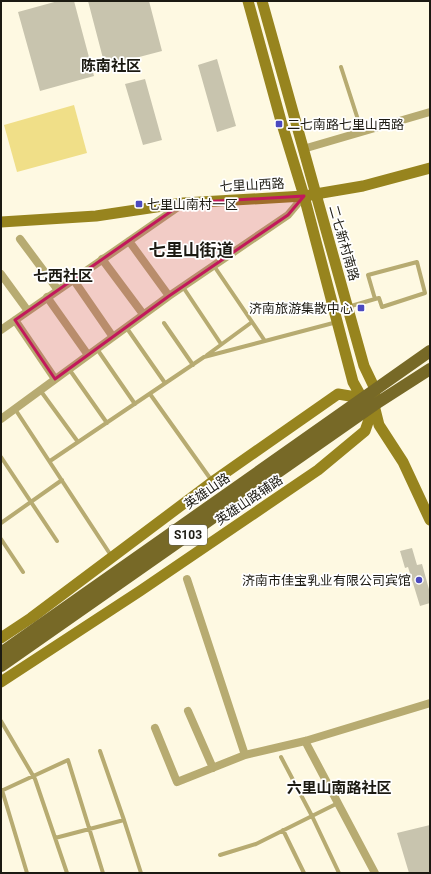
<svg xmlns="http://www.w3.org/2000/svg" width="431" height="874" viewBox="0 0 431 874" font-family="Roboto,'Noto Sans SC',sans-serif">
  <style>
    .green { fill: #f0df88 }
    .building { fill: #c8c4ae }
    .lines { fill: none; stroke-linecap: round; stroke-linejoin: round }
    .lane { stroke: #b7ab71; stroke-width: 4 }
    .street { stroke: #b7ab71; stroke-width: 8 }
    .secondary { stroke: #97841e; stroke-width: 11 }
    .primary { stroke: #776927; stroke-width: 12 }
    .marked { fill: #c2185b; fill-opacity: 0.2; stroke: #c2185b; stroke-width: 3; stroke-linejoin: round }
    .poi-dot { fill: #4b49bf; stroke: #fff; stroke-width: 1.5 }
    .labels { text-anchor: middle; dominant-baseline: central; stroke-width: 3.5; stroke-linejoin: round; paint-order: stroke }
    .shield { fill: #fff; stroke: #605f59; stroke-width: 1 }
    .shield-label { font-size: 12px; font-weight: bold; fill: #1c1a12 }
    .poi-label { font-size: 13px; fill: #1c1a12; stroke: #fff; text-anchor: start }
    .street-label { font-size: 13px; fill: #1c1a12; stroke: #fff }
    .quarter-label { font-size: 15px; font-weight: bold; fill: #1c1a12; stroke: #fff }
    .district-label { font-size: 17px; font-weight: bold; fill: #1c1a12; stroke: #fff }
  </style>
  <rect width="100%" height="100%" fill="#fef9e2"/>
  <path class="green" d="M74,105l13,48 -70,19 -13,-47z"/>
  <path class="building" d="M58,1h16l20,75 -54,15 -22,-79z
    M88,1h61l13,50 -57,15z
    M217,59l19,67 -19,6 -19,-67z
    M145,79l17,61 -19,5 -18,-61z
    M412,548l5,17 5,-1 8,29v10l-10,3 -12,-39 -3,1 -5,-17z
    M430,825v48h-21l-12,-40z"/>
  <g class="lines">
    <path class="lane" d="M341,67l21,65
      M214,266l51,75
      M183,287l38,57
      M334,311l41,-12 4,-1 3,9 43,-14 -8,-31 -49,13 7,24
      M164,323l29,42
      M126,327l39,56
      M97,349l38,55
      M207,355l45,-33
      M69,369l38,54
      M40,390l38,52
      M150,394l62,87
      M15,409l97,148
      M1,457l56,84
      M50,461l154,-104 133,-35
      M1,523l61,-43
      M1,539l22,33
      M1,721l34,58 32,94
      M100,751l24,69
      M281,757l31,59 27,57
      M2,790l25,83
      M1,791l67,-31 35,113
      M283,830l21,43
      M55,838l69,-18 17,53
      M220,855l36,-11 82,-41"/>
    <path class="street" d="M303,149l127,-37
      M20,239l38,51
      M129,241l40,55
      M102,259l41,55
      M1,274l27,37
      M73,279l40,58
      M47,297l41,58
      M15,320l40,59
      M1,330l180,-125
      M1,419l168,-123 119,-81 16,-19
      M187,579l58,176 60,-14 125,-38
      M188,711l25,57
      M155,728l22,54 68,-27
      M305,741l70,132"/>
    <path class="secondary" d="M248,1l33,120 23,75 49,186 9,16 3,2
      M262,1l102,365 11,23 -1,16 5,20 24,37 27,58
      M1,222l95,-6 87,-13 121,-7 59,-10 67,-18
      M1,638l30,-20 184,-138 123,-86 24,4
      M1,682l139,-91 178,-121 47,-39 9,-26"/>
    <path class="primary" d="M1,653l429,-302
      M1,666l373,-261 56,-36"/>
  </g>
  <path class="marked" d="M304,196l-16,19 -119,81 -114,83 -40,-59 168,-117z"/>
  <g class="poi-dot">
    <rect x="275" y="120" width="8" height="8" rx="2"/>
    <rect x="135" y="200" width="8" height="8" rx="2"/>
    <rect x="357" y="304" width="8" height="8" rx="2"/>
    <circle cx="419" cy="580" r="4"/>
  </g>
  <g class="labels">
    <rect class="shield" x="169" y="525" width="38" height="20" rx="3"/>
    <g class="shield-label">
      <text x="188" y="535">S103</text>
    </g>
    <g class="poi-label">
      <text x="287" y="124">二七南路七里山西路</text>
      <text x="147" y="204">七里山南村一区</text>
      <text x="353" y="308" text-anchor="end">济南旅游集散中心</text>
      <text x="411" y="580" text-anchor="end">济南市佳宝乳业有限公司宾馆</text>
    </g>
    <g class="street-label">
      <text transform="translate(252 185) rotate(-3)">七里山西路</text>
      <text transform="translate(344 243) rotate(74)">二七新村南路</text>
      <text transform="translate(207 491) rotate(-35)">英雄山路</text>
      <text transform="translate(249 500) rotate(-34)">英雄山路辅路</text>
    </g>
    <g class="quarter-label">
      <text x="111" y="66">陈南社区</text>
      <text x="63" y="276">七西社区</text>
      <text x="339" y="788">六里山南路社区</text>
    </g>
    <g class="district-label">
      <text x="191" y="250">七里山街道</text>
    </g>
  </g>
  <rect width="431" height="874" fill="none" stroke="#1c1a12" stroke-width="4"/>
</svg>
